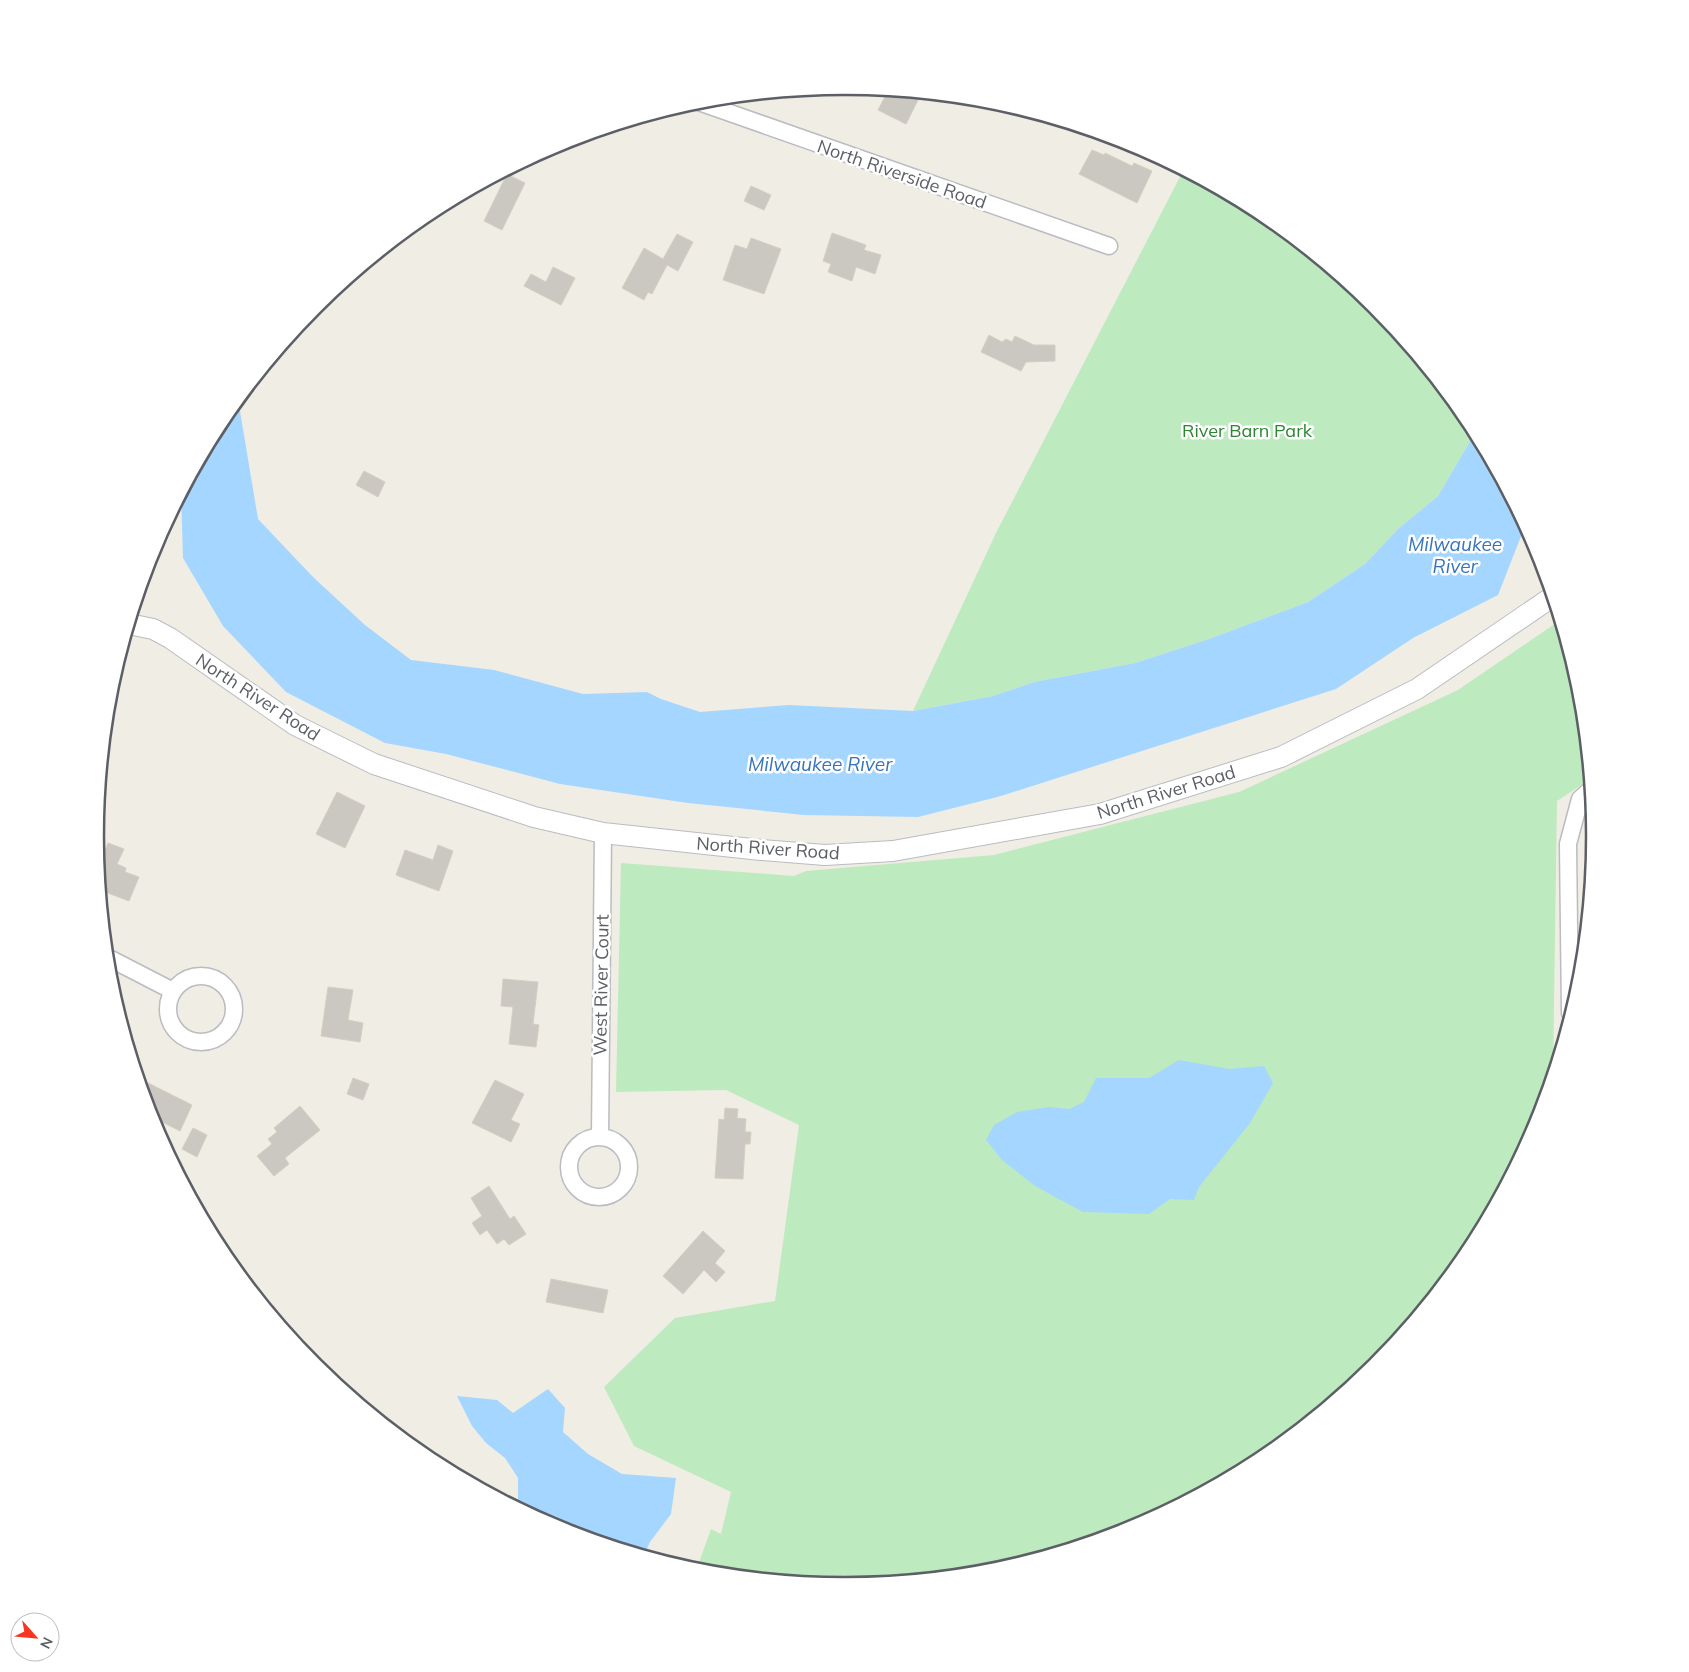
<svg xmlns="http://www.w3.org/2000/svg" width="1689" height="1672" viewBox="0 0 1689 1672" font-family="Mulish,sans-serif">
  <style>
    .green { fill: #beeabf }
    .water { fill: #a5d6ff }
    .building { fill: #cbc8c1; stroke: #d5cfc1 }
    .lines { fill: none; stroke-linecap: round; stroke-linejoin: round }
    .minor-casing { stroke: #b9bcc1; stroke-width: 19 }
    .tertiary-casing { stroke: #b9bcc1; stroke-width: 22 }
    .minor { stroke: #fff; stroke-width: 16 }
    .tertiary { stroke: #fff; stroke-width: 20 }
    .labels { text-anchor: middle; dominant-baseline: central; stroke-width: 5; stroke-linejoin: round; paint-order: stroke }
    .street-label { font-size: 18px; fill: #5c6066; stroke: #fff }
    .park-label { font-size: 18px; fill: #2c8532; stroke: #fff }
    .water-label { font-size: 19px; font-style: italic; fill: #3675bc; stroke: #fff }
    .rim { fill: none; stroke: #5c6066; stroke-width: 2.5 }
  </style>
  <rect width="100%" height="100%" fill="#f0ede4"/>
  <path class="green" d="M1183,171l78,42 114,93 93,114 7,13 -37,63 -40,33 -33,35 -57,38 -99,37 -74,24 -101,19 -41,14 -80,15 83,-178z
    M1559,621l21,69 9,90 -32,21 -4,271 -16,51 -69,130 -94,113 -113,94 -130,69 -141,42 -146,15 -148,-15 15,-42 10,5 10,-42 -97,-46 -30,-59 71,-69 100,-17 24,-176 -73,-35 -110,2 5,-229 173,13 12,-5 188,-16 245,-63 219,-102z"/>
  <path class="water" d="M238,399l20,120 56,59 51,47 46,35 83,10 89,24 64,-2 14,7 39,13 89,-7 124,6 80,-15 41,-14 101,-19 74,-24 99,-37 57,-38 33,-35 40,-33 37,-63 50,93 -27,69 -85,43 -77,51 -335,107 -83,21 -114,-2 -116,-12 -128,-19 -114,-30 -61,-11 -99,-51 -63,-66 -40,-68 -2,-64 40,-75z
    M1179,1060l50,9 35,-3 9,17 -23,40 -51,64 -5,13 -24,-1 -21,15 -66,-2 -48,-26 -33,-26 -16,-20 8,-15 23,-13 32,-5 20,2 15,-7 12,-24h53z
    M548,1389l17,19 -2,24 25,22 34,20 54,4 -5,36 -21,28 -6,13 -83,-25 1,-10 -14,4 -30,-17v-29l-13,-20 -19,-15 -14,-17 -15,-30 40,4 16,13z"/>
  <path class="building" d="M888,91l33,3 -15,30 -28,-14z
    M1092,150l12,5 1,-2 27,13 2,-3 18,8 -15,32 -58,-29z
    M507,174l18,9 -23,47 -18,-9z
    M751,186l20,9 -7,15 -20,-9z
    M832,233l34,12 -2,5 17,5 -6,19 -19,-7 -4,14 -24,-9 3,-8 -8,-3z
    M677,234l16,8 -15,29 -11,-6 -15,29 -4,-2 -4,8 -22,-12 22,-40 19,11z
    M751,238l30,11 -17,45 -41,-14 12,-35 12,4z
    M553,267l22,11 -14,27 -37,-19 7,-12 15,8z
    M989,335l13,7 4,-3 6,3 3,-6 19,9h21v16l-29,1 -5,9 -40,-19z
    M364,471l21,11 -7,15 -22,-12z
    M337,792l28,14 -20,42 -29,-14z
    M108,843l16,6 -7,15 9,4 -1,4 14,5 -10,24 -29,-11 -4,-40 8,3z
    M438,845l15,6 -14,40 -43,-16 9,-25 28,10z
    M503,979l35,3 -5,42 6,1 -3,22 -27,-3 4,-37 -12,-1z
    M328,987l25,3 -5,30 15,3 -3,19 -39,-6z
    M138,1078l54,27 -12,26 -30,-15z
    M353,1078l16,6 -6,16 -16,-6z
    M495,1080l29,14 -13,26 9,4 -9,18 -39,-19z
    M300,1106l20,24 -35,28 4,6 -15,12 -17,-20 15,-12 -4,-5 9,-7 -3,-4z
    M725,1108l13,1 -1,9 9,1 -1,13h6l-1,12h-5l-2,35 -28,-1 4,-59 5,1z
    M193,1128l14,7 -10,22 -15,-8z
    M489,1186l21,33 4,-3 12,18 -17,11 -5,-6 -7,5 -10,-14 -7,5 -8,-12 10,-7 -11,-18z
    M703,1231l22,20 -10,12 10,9 -9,10 -12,-12 -21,24 -20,-18z
    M551,1279l57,11 -5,23 -57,-11z"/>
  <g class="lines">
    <defs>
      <path id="minor" d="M696,101l413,145
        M107,957l66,34
        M168 1009a33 33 0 1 1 66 0a33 33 0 1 1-66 0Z
        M1570,1013l-2,-169 12,-45 10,-9
        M569 1167a30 30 0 1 1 60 0a30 30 0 1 1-60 0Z
        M600,1137l3,-304"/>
      <path id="tertiary" d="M129,624l24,5 17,9 125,87 79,39 160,53 69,16 158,17 64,5 68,-4 207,-37 181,-57 136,-68 135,-92"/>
    </defs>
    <use href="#minor" class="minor-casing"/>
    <use href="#tertiary" class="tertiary-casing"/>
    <use href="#minor" class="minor"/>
    <use href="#tertiary" class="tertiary"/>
  </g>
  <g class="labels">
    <g class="street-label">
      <text transform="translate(902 174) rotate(19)">North Riverside Road</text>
      <text transform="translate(258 697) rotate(33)">North River Road</text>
      <text transform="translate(1166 792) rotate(-17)">North River Road</text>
      <text transform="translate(768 848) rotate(4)">North River Road</text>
      <text transform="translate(601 985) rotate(-89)">West River Court</text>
    </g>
    <g class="park-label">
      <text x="1247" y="430">River Barn Park</text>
    </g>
    <g class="water-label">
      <text x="1455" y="544">Milwaukee<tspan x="1455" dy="22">River</tspan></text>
      <text x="820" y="764">Milwaukee River</text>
    </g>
  </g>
  <path d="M0 0H1689V1672H0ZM104 836a741 741 0 1 1 1482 0a741 741 0 1 1-1482 0Z" fill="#fff" fill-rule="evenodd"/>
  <path class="rim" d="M104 836a741 741 0 1 1 1482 0a741 741 0 1 1-1482 0Z"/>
  <g transform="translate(35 1637) rotate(117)"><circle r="24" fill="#ffffff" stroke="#bebfc2"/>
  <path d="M0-4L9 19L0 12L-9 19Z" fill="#fa351f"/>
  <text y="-8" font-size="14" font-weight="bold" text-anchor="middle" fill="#5c6066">N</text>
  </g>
</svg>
